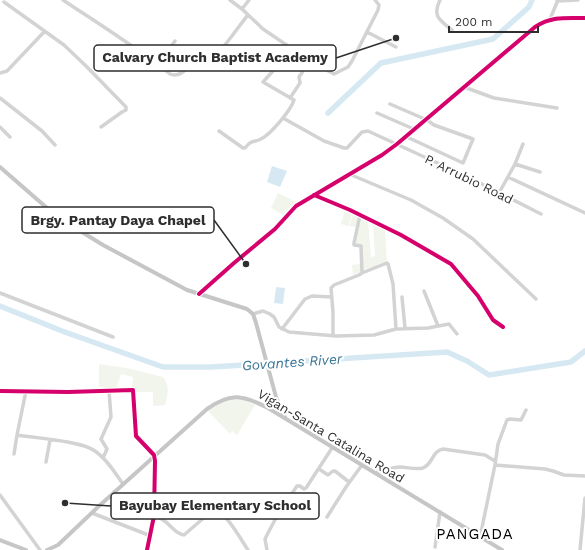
<svg xmlns="http://www.w3.org/2000/svg" width="585" height="550" viewBox="0 0 585 550" font-family="'Work Sans',sans-serif">
  <style>
    .green { fill: #f1f5eb }
    .water { fill: #d6e9f3 }
    .lines { fill: none; stroke-linecap: round; stroke-linejoin: round }
    .river { stroke: #d6e9f3; stroke-width: 5.5 }
    .minor { stroke: #d3d3d3; stroke-width: 3.5 }
    .major { stroke: #c6c6c6; stroke-width: 4 }
    .cycleway-casing { stroke: #fff; stroke-width: 6 }
    .cycleway { stroke: #d6006c; stroke-width: 4 }
    .labels { text-anchor: middle; dominant-baseline: central; stroke-width: 4; stroke-linejoin: round; paint-order: stroke }
    .street-label { font-size: 13px; fill: #2e2e2e; stroke: #fff }
    .water-label { font-size: 14px; font-style: italic; fill: #367496; stroke: #fff }
    .quarter-label { font-size: 15px; letter-spacing: 1px; fill: #000; stroke: #fff }
    .leader { fill: none; stroke: #2e2e2e; stroke-width: 1.5 }
    .callout-dot { fill: #2e2e2e; stroke: #fff; stroke-width: 1.5 }
    .callout { fill: #fff; stroke: #2e2e2e; stroke-width: 1.5 }
    .callout-label { font-size: 14px; text-anchor: middle; font-weight: bold; fill: #2e2e2e }
  </style>
  <rect width="100%" height="100%" fill="#fff"/>
  <path class="green" d="M278,193l19,9 -9,7 -5,6 -12,-7z
    M345,211l7,3 -4,12 -7,-2z
    M353,213l5,4 -2,10 -7,-1z
    M361,217l7,3 3,37 4,-1 -2,-34 12,6 2,35 -24,7 -1,-25 -6,-1 -1,-3z
    M360,264v8l-7,3 -1,-10z
    M99,364l27,4 37,9c7,10 5,16 2,28l-12,1v-14h-17l-4,-6 1,-9 -12,-3 -5,15 -17,-2z
    M232,399l12,1 11,5 -18,30 -5,-4 -2,3 -22,-23 10,-7z"/>
  <path class="water" d="M272,166l15,5 -7,16 -13,-5z
    M276,287l9,1 -2,16 -9,-1z"/>
  <g class="lines">
    <path class="river" d="M328,113l53,-50 112,-24 36,-32 3,-7
      M0,306l62,25 101,36h48l236,-15 20,9 22,14 82,-13 14,-11"/>
    <path class="minor" d="M63,0c36,24 73,47 107,74 12,5 19,-10 28,-15 3,0 8,3 12,2 7,-3 31,-38 38,-46
      M230,0l12,9 21,20 47,32 24,13 14,-7 4,-6 26,-51 1,-5 -4,-5
      M440,0c-8,17 0,20 12,30
      M557,1l21,-1
      M4,2l60,43 22,21 40,41v3l-4,2 -21,15
      M242,9l7,-9
      M550,19l8,-19
      M367,32l29,15
      M158,64l17,-23
      M0,73l7,-2 37,-39
      M464,87l30,11 63,10
      M0,98l42,33 13,14
      M290,98l10,-15 -1,-6 11,-16
      M390,104l37,16 7,5 39,14 -10,24 -56,-26
      M377,113l39,17
      M283,118l41,23 20,7h3l15,-16 6,-1 102,47 71,36
      M0,127l10,10
      M219,131l24,17h2c7,-9 8,-5 16,-9 10,-5 30,-29 33,-39l-31,-18 19,-21 9,-13
      M515,164l25,8
      M349,174l62,26 32,18 30,21 63,60
      M508,177l77,36
      M499,193l16,-29 8,-20
      M314,195l36,15 51,25 50,29 27,32 15,24 10,7
      M362,273l25,-10 1,1 5,20 3,45
      M424,291l14,35
      M0,293l113,44
      M199,294l35,-31 41,-34 21,-23 86,-51 15,-11 138,-117c17,-11 31,-9 50,-9
      M402,297l3,31
      M253,314l10,-3 7,3 4,3 5,10 10,5 47,4 38,-1 22,-6 32,-1 21,-4 8,10
      M282,329l23,-30 7,-3 20,1
      M333,335v-23l-2,-24 3,-3 25,-10 3,-2 -1,-26v-1l-7,-1v-2l6,-28
      M0,391l68,1 65,-2 3,46 18,19 1,6 -1,55 -7,34
      M26,391l-9,44c18,3 65,6 78,16 12,8 20,22 28,33
      M14,454l3,-19
      M103,458l4,-9 -6,-10 10,-22 -2,-26
      M46,462l4,-22
      M495,465l50,4 8,2 11,4 21,1
      M319,469l9,6 5,-4h2l14,11
      M375,473c8,-2 17,-6 25,-6 8,0 15,3 23,1 10,-4 9,-17 20,-19l42,6 10,6
      M0,495l40,55
      M92,513l59,23
      M154,516c14,2 19,18 30,19l30,-26c10,0 28,32 34,41
      M327,517l19,-30 16,-22
      M480,537l15,-72 3,-21 9,-24 3,-1 11,1 5,-10
      M435,547l5,-35
      M267,550l-2,-11 3,-6 9,-17 20,-30h3l4,3 2,-1 26,-40
      M580,550l5,-52"/>
    <path class="major" d="M0,167l47,41 30,21 26,16 84,45 60,19 6,5 3,9 20,74 9,20
      M268,408l6,-1 4,-5
      M0,540l26,10
      M47,550l11,-5 41,-39 108,-97c24,-17 36,-14 61,-1l234,142"/>
    <defs>
      <path id="cycleway" d="M314,195l36,15 51,25 50,29 27,32 15,24 10,7
        M199,294l35,-31 41,-34 21,-23 86,-51 15,-11 138,-117c17,-11 31,-9 50,-9
        M0,391l68,1 65,-2 3,46 18,19 1,6 -1,55 -7,34"/>
    </defs>
    <use href="#cycleway" class="cycleway-casing"/>
    <use href="#cycleway" class="cycleway"/>
  </g>
  <g class="labels">
    <g class="street-label">
      <text transform="translate(469 179) rotate(26)">P. Arrubio Road</text>
      <text transform="translate(331 436) rotate(31)">Vigan-Santa Catalina Road</text>
    </g>
    <g class="water-label">
      <text transform="translate(292 362) rotate(-4)">Govantes River</text>
    </g>
    <g class="quarter-label">
      <text x="475" y="534">PANGADA</text>
    </g>
  </g>
  <path class="leader" d="M396 38L336 58M246 264L214 220M65 503L111 506"/>
  <g class="callout-dot">
    <circle cx="396" cy="38" r="4"/>
    <circle cx="246" cy="264" r="4"/>
    <circle cx="65" cy="503" r="4"/>
  </g>
  <g class="callout">
    <rect x="94" y="45" width="242" height="26" rx="4"/>
    <rect x="22" y="207" width="192" height="26" rx="4"/>
    <rect x="111" y="493" width="208" height="26" rx="4"/>
  </g>
  <g class="callout-label">
    <text x="215" y="62">Calvary Church Baptist Academy</text>
    <text x="118" y="225">Brgy. Pantay Daya Chapel</text>
    <text x="215" y="510">Bayubay Elementary School</text>
  </g>
  <path d="M449 26v6h89v-6" fill="none" stroke="#2e2e2e" stroke-width="2"/>
  <text x="455" y="26" font-size="12" fill="#2e2e2e" stroke="#ffffff" stroke-width="3" paint-order="stroke">200 m</text>
</svg>
